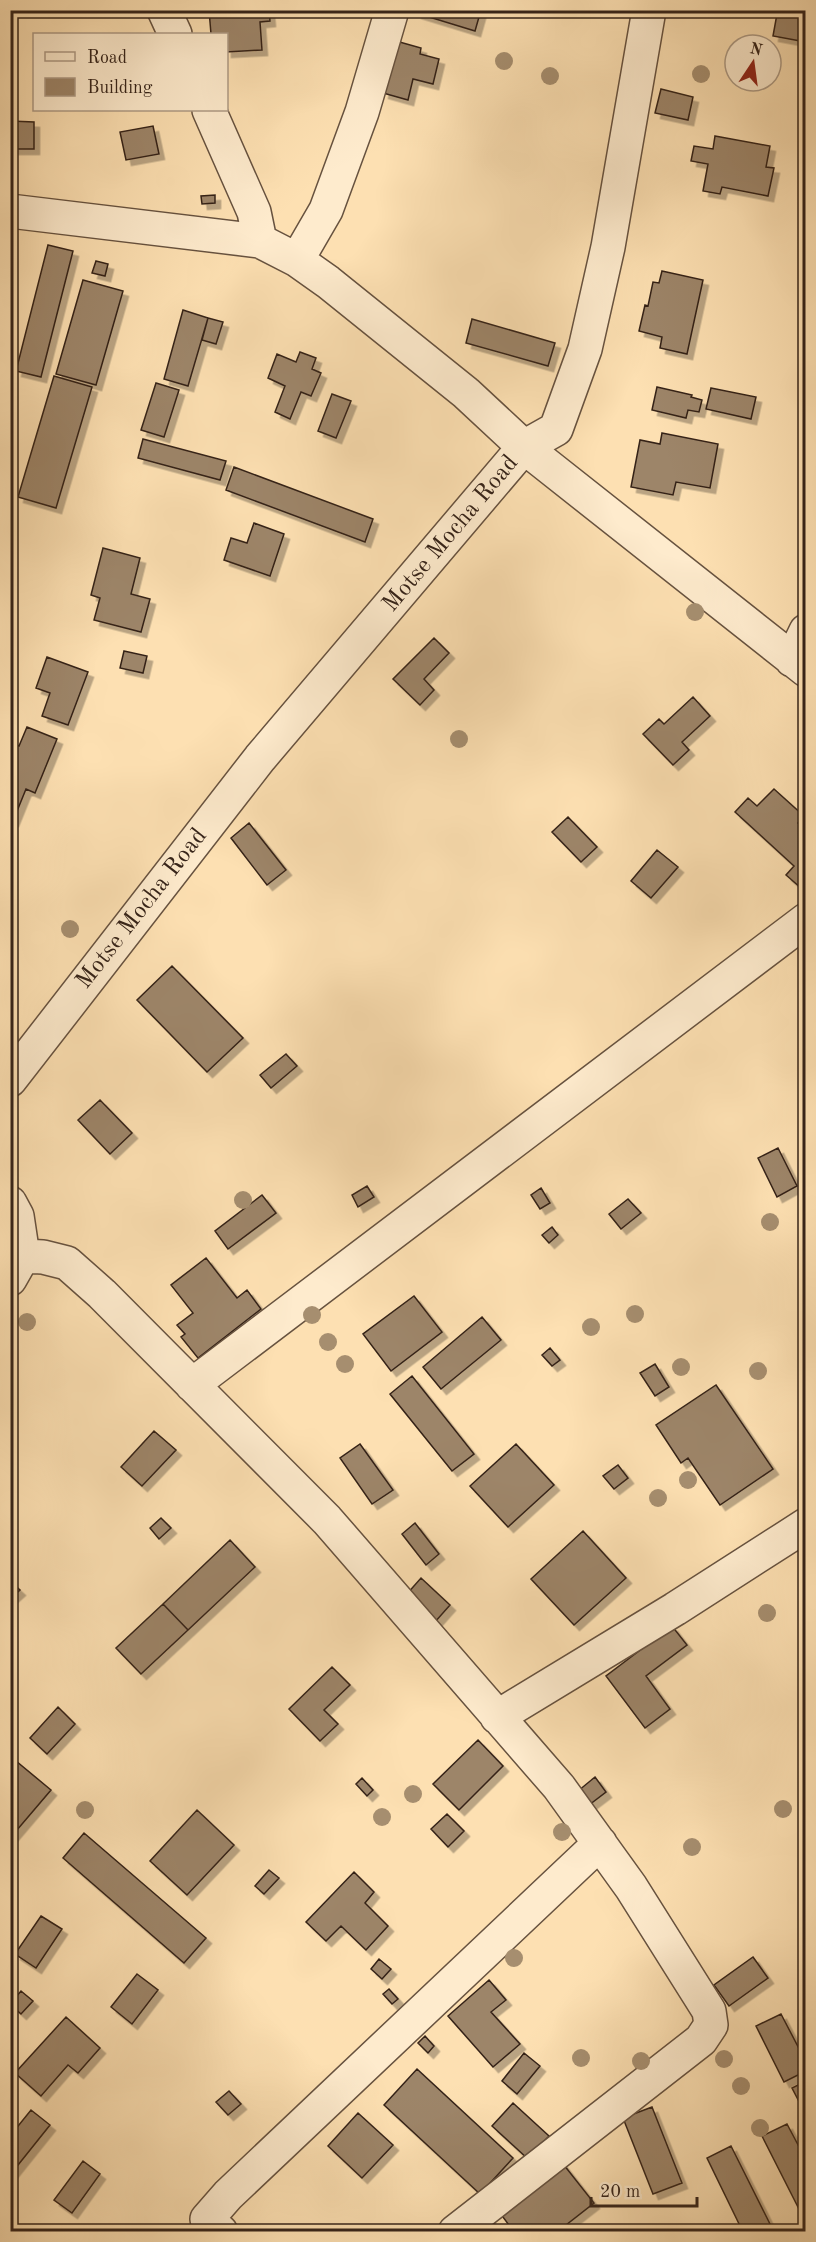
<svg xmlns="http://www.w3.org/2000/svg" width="816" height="2242" viewBox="0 0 816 2242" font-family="'Old Standard TT',serif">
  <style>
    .building { fill: #9d8569; stroke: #352319; stroke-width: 1.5; filter: url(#shadow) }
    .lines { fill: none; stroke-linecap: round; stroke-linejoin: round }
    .minor-casing { stroke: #67523f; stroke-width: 36 }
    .minor { stroke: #feebcd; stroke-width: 33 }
    .tree { fill: #a68e6f }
    .labels { text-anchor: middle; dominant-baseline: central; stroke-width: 4.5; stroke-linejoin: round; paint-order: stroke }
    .street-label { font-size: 24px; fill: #352319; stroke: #feebcd }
  </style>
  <defs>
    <filter id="shadow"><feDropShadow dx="5.5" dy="5.5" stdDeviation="0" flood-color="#0004"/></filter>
  </defs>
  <rect width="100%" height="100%" fill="#fde0b2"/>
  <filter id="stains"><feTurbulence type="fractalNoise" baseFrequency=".00333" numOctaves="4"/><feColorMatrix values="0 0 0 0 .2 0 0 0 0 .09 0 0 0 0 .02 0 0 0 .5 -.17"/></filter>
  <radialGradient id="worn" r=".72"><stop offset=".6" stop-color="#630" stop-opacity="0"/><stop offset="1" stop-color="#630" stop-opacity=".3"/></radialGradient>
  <path class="building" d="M209,10h60l1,11 -10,1 2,28 -36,2v-18h-15z
    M417,10h64l-6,21 -59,-18z
    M788,10h18v32l-33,-6 4,-22 10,2z
    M396,41l25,7 -1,6 19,5 -6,25 -20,-5 -5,21 -25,-7z
    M661,89l32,8 -5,23 -33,-7z
    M10,121l24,1v27h-24z
    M153,126l6,28 -33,6 -6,-28z
    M715,136l55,10 -4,21 8,1 -6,28 -46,-9 -2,7 -17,-3 5,-27 -17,-3 3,-15 19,3z
    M215,195v8l-13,1 -1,-8z
    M48,245l25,6 -32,126 -25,-6z
    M96,261l12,3 -3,12 -13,-3z
    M662,271l41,9 -16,74 -27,-6 2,-11 -23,-6 6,-26 3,1 5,-24 6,1z
    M83,280l40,11 -27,94 -40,-11z
    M183,310l25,8 -20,68 -24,-7z
    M208,318l15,4 -7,22 -14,-4z
    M472,319l83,24 -7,23 -82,-23z
    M300,352l16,6 -4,11 9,4 -10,23 -10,-4 -11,27 -15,-7 10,-26 -17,-8 9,-24 19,8z
    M54,376l38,11 -36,121 -38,-11z
    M156,383l23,7 -15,47 -23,-7z
    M657,387l35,8 -1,2 11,3 -3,12 -11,-2 -2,8 -34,-8z
    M711,388l45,9 -5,22 -45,-10z
    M332,394l19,7 -15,37 -18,-7z
    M662,433l56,11 -8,44 -34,-6 -3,13 -42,-8 9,-47 20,4z
    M143,439l83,22 -6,19 -82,-22z
    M234,467l139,52 -8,23 -139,-52z
    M254,523l30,11 -14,42 -46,-16 7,-22 16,5z
    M103,548l37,10 -9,36 19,5 -9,33 -47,-12 6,-22 -9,-3z
    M434,638l15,15 -25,26 10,11 -14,15 -27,-26z
    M124,651l23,5 -4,17 -23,-5z
    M47,657l41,15 -20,53 -26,-9 8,-23 -14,-5z
    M693,697l17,19 -28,26 7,8 -16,15 -30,-31 16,-15 5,5z
    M27,727l30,12 -22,54 -9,-4 -13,32 -3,-1v-78l9,4z
    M774,789l31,28 -7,6 8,7v53l-5,5 -15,-13 8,-9 -59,-54 13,-14 9,8z
    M568,817l29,30 -16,15 -29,-30z
    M249,823l37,47 -19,15 -36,-47z
    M657,850l21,17 -27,31 -20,-17z
    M172,966l71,72 -36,34 -70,-72z
    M286,1054l11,12 -26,22 -11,-13z
    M100,1100l32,33 -22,21 -32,-34z
    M778,1148l19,38 -20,11 -19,-39z
    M367,1186l7,11 -16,10 -6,-12z
    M541,1188l9,15 -10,6 -9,-14z
    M262,1195l14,18 -48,36 -13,-18z
    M628,1199l13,14 -20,16 -12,-15z
    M552,1227l6,8 -9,8 -7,-8z
    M206,1258l31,40 10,-8 14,19 -63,49 -17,-21 4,-3 -8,-9 16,-12 -22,-28z
    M414,1296l28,36 -51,39 -28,-37z
    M482,1317l19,23 -60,49 -18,-22z
    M550,1348l10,12 -8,6 -10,-11z
    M655,1364l14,23 -14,9 -15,-23z
    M412,1376l62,78 -22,17 -62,-77z
    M716,1385l57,84 -53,36 -32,-47 -7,5 -25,-38z
    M154,1431l22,19 -34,36 -21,-19z
    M360,1444l33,46 -21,14 -32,-46z
    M516,1444l38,41 -46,42 -38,-41z
    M618,1465l10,13 -14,11 -11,-13z
    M161,1518l10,10 -12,11 -9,-11z
    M415,1523l24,31 -13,11 -24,-31z
    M583,1531l43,47 -52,47 -43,-46z
    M230,1540l25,27 -67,63 -25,-26z
    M421,1578l29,27 -15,17 -29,-27z
    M10,1581l10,9 -10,9z
    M163,1604l25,26 -47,44 -25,-26z
    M672,1626l15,19 -41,31 24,33 -25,19 -39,-52z
    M332,1667l18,18 -26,25 14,14 -18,17 -31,-32z
    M58,1707l17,17 -28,30 -17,-16z
    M478,1740l25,26 -44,44 -26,-26z
    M10,1756l41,34 -40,47h-1z
    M595,1777l11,15 -17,13 -11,-14z
    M362,1778l11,12 -6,6 -11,-12z
    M197,1810l37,35 -47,50 -37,-34z
    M447,1814l17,17 -16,16 -17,-18z
    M84,1833l122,105 -22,25 -121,-105z
    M269,1870l10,8 -15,16 -9,-8z
    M354,1872l20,20 -9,11 23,23 -22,24 -25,-24 -15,15 -20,-19z
    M41,1916l21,13 -26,39 -21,-14z
    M753,1957l15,21 -39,28 -15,-21z
    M379,1959l12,10 -9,10 -11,-10z
    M137,1974l21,16 -26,34 -21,-17z
    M489,1980l17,20 -15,12 29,32 -27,23 -45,-51z
    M389,1989l9,10 -6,5 -9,-10z
    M21,1991l12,10 -12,13 -11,-10z
    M781,2014l25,48v9l-22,11 -28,-56z
    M66,2017l34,31 -22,25 -10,-8 -27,31 -26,-23z
    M425,2036l9,10 -6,7 -10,-10z
    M524,2053l16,13 -23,28 -15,-13z
    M417,2069l96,89 -33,36 -96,-89z
    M806,2081v34l-14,-27z
    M229,2091l12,13 -13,11 -12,-13z
    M513,2103l36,33 -21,23 -36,-33z
    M652,2107l30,76 -29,11 -30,-76z
    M31,2110l19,15 -40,50v-39z
    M358,2113l35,32 -31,33 -34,-32z
    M787,2124l19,36 -2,59 -42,-83z
    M731,2146l43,86h-31l-36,-74z
    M560,2160l34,43 -37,29h-43l-17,-23z
    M83,2161l17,13 -28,39 -18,-13z
    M486,2214l15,18h-37z"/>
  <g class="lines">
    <defs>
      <path id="minor" d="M164,10l11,24
        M649,10l-41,237 -23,102 -29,80 -32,18 282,223
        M209,110l45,102 6,29
        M10,211l250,30 37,19 31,22 138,111 58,54 -264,311 -250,322
        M297,260l29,-50 36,-98 30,-102
        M792,660l14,-29
        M10,1203l7,13 6,40 -13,23
        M23,1256l20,1 24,6 35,31 225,226 232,267 72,100 78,124 2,14 -10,15 -246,192
        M192,1385l614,-465
        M497,1717l178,-108 131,-84
        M221,2232l-14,-13 21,-24 372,-352"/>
    </defs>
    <use href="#minor" class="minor-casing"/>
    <use href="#minor" class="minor"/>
  </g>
  <g class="tree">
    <circle cx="504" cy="61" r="9"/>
    <circle cx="701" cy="74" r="9"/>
    <circle cx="550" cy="76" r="9"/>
    <circle cx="695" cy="612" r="9"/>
    <circle cx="459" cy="739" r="9"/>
    <circle cx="70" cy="929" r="9"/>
    <circle cx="243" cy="1200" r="9"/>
    <circle cx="770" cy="1222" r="9"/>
    <circle cx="635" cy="1314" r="9"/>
    <circle cx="312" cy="1315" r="9"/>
    <circle cx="27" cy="1322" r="9"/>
    <circle cx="591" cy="1327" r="9"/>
    <circle cx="328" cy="1342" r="9"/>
    <circle cx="345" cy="1364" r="9"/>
    <circle cx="681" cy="1367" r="9"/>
    <circle cx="758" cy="1371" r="9"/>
    <circle cx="688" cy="1480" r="9"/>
    <circle cx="658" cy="1498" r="9"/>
    <circle cx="767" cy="1613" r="9"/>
    <circle cx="413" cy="1794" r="9"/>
    <circle cx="783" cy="1809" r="9"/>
    <circle cx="85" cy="1810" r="9"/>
    <circle cx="382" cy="1817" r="9"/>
    <circle cx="562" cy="1832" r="9"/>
    <circle cx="692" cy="1847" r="9"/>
    <circle cx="514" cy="1958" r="9"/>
    <circle cx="581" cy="2058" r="9"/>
    <circle cx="724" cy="2059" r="9"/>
    <circle cx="641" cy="2061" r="9"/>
    <circle cx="741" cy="2086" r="9"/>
    <circle cx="760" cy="2128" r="9"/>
  </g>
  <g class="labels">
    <g class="street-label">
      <text transform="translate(451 534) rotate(-50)">Motse Mocha Road</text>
      <text transform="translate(142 909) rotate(-52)">Motse Mocha Road</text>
    </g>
  </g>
  <rect width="816" height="2242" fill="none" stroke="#fde0b2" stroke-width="36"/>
  <rect x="12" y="12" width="792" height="2218" fill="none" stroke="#352319" stroke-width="3"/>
  <rect x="18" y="18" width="780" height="2206" fill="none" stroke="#352319" stroke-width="1.5"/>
  <rect x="33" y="33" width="195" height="78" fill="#feebcd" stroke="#ae9b85" stroke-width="1.5"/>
  <rect x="45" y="52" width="30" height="9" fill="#feebcd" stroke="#ae9b85" stroke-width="1.5"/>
  <text x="87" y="63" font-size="18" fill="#352319">Road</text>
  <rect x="45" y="78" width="30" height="18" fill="#9d8569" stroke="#ae9b85" stroke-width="1.5"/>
  <text x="87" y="93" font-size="18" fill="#352319">Building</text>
  <g transform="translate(753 63) rotate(13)"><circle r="28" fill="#feebcd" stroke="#ae9b85" stroke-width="1.5"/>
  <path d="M0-4.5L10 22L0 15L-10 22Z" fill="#8f2418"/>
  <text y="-9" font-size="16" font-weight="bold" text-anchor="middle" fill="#352319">N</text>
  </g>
  <path d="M591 2197v9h106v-9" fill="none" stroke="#352319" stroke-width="3"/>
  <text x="600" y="2197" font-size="18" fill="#352319" stroke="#feebcd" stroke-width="4.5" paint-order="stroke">20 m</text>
  <rect width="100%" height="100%" filter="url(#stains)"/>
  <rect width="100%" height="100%" fill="url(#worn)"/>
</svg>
